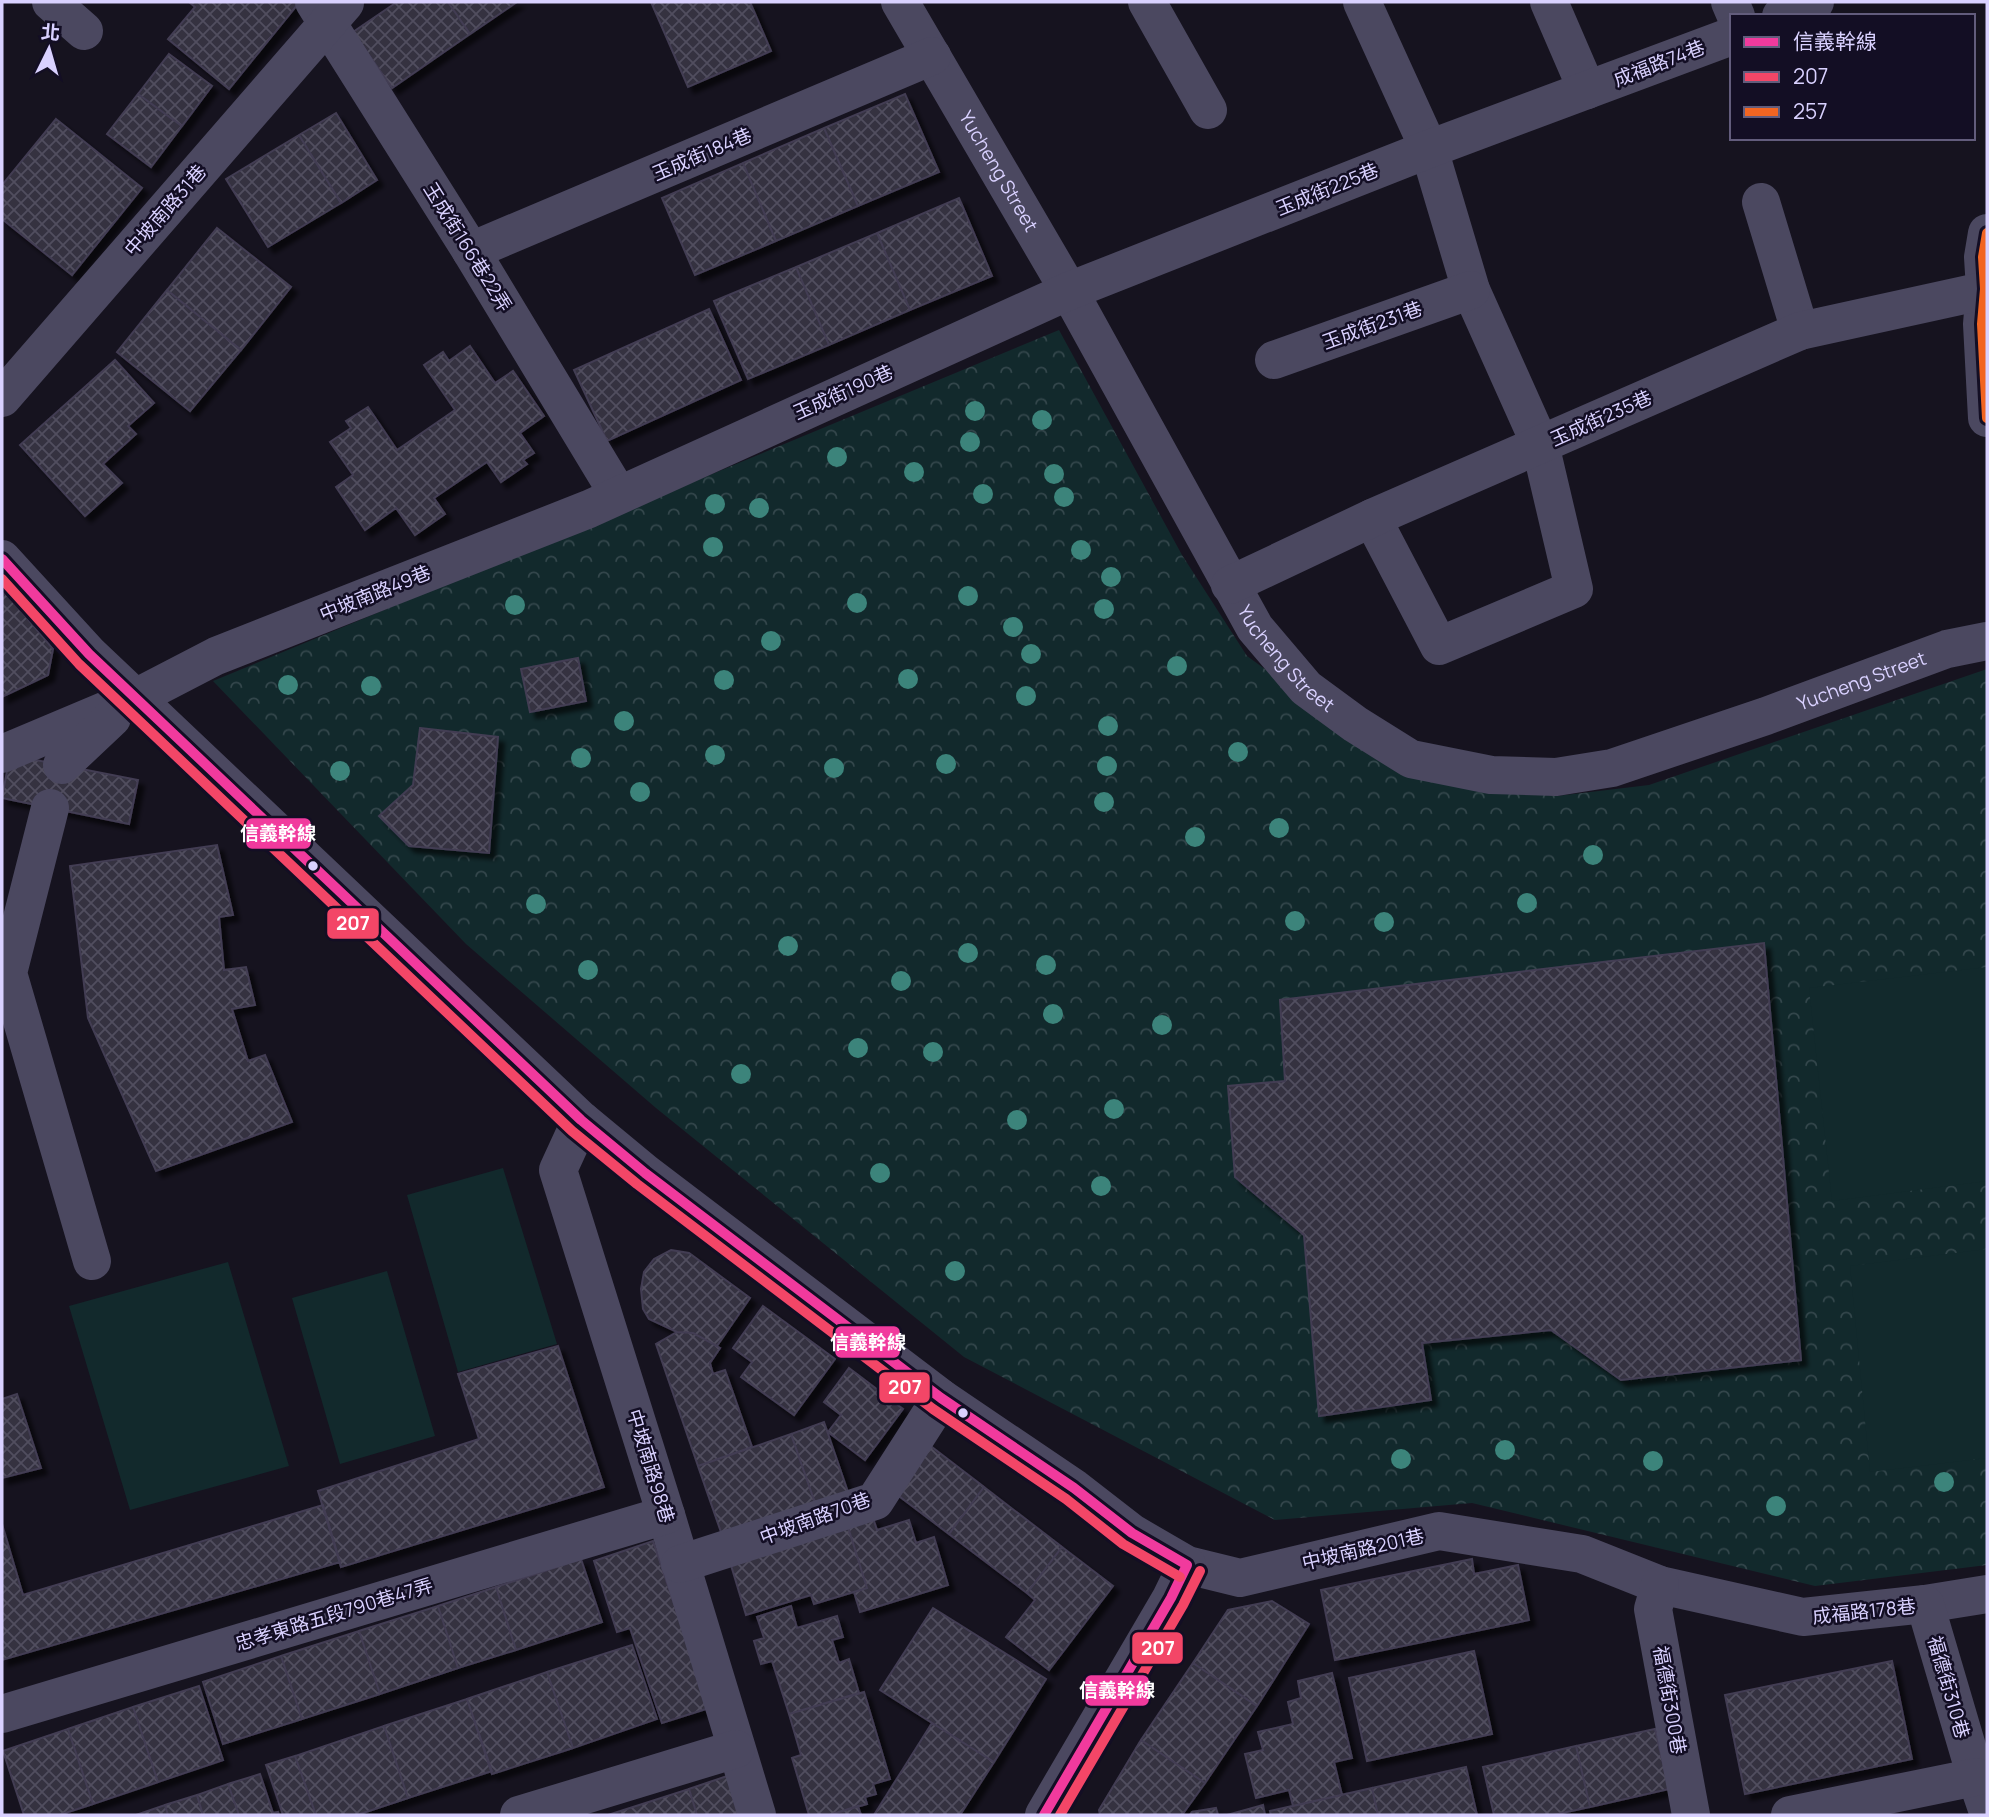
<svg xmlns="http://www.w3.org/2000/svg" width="1989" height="1817" viewBox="0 0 1989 1817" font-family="Manrope,'Noto Sans TC',sans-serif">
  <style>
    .park { fill: url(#park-crowns) }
    .pitch { fill: #12292c }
    .building { fill: url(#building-cross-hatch); stroke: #433d53; stroke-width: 2; filter: url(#shadow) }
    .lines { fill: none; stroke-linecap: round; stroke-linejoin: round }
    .minor { stroke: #4b4860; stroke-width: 38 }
    .bus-1-casing { stroke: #130e24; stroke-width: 16 }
    .bus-2-casing { stroke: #130e24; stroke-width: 16 }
    .bus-3-casing { stroke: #130e24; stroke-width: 16 }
    .bus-1 { stroke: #f13a9d; stroke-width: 10 }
    .bus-2 { stroke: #f34667; stroke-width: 10 }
    .bus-3 { stroke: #f26522; stroke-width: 10 }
    .tree { fill: #3c847b }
    .bus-dot { fill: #d9d1ff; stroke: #130e24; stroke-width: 2.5 }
    .labels { text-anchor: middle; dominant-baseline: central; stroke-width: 5; stroke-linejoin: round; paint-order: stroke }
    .street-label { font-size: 19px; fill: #d9d1ff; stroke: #130e24 }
    .line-badge { stroke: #130e24; stroke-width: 2.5 }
    .badge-label { font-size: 19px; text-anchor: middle; font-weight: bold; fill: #fff }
  </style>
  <defs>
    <pattern id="park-crowns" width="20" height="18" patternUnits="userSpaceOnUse" patternTransform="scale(1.75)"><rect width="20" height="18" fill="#12292c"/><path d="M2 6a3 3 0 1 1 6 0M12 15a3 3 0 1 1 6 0" fill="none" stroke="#34474c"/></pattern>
    <pattern id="building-cross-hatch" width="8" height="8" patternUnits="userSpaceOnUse" patternTransform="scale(1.75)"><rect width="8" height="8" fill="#343141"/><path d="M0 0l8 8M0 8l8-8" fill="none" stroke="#514e5e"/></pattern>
    <filter id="shadow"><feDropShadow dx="6" dy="6" stdDeviation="2" flood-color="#0009"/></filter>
  </defs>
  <rect width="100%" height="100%" fill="#16131f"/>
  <path class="park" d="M1059,330l123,225 65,101 162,118 148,22 92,-11 338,-116v896l-172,21 -343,-83 -197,17 -311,-163 -308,-249 -190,-164 -253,-263z"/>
  <path class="pitch" d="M1987,967v214l-155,20 -23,-213z
    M503,1168l54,176 -99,28 -51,-177z
    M1987,1249v209l-117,14 -20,-206z
    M228,1262l61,204 -159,44 -61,-204z
    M387,1271l48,165 -95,28 -48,-166z"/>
  <path class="building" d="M189,2h106l3,2 -69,85 -61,-50 27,-32z
    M397,2h51l22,32 -78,54 -39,-56z
    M448,2h69l-47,32z
    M651,2h99l21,49 -83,36z
    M169,54l43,32 -30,40 -44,-32z
    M138,94l44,32 -31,41 -44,-33z
    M905,94l34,78 -81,34 -34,-78z
    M336,113l41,67 -36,23 -42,-68z
    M56,119l86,69 -70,87 -70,-56v-34z
    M824,128l34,78 -82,35 -33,-78z
    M299,135l42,68 -73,44 -42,-68z
    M743,163l33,78 -81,34 -33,-77z
    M959,198l33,78 -82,34 -33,-77z
    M217,228l74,59 -50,63 -74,-60z
    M877,233l33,77 -81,35 -33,-78z
    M796,267l33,78 -81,34 -34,-78z
    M167,290l74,60 -51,61 -73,-59z
    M709,309l32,71 -134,61 -33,-71z
    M470,346l25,37 18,-12 31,45 -24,17 14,20 -11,7 4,4 -26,18 -14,-20 -53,36 11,16 -30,21 -19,-27 -31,22 -29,-43 17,-12 -23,-33 21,-14 -5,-7 22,-14 29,43 58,-40 -31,-45 19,-13 6,9z
    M115,360l39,43 -26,23 8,8 -33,30 19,19 -37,33 -65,-71z
    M2,588l51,61 -5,26 -46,22z
    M578,658l8,43 -56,11 -9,-43z
    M420,728l78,9 -9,116 -80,-7 -30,-30 34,-31z
    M10,755l128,25 -9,44 -127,-26z
    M217,845l16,70 -14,2 5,53 22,-3 9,38 -23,4 16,52 17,-6 27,67 -136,49 -68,-153 -18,-152z
    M1764,943l37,417 -180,20 -70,-50 -129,13 9,57 -112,16 -15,-181 -69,-58 -7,-91 57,-5 -5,-81z
    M671,1250l18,3 61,45 -33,48 -24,-13 -16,-1 -28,-13 -6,-10 -2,-20 3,-17 10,-13z
    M763,1306l72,53 -41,56 -53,-38 11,-15 -19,-14z
    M677,1332l16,1 27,15 -10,15 3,11 12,-4 27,77 -54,19 -42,-122z
    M558,1346l46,141 -263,80 -23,-76 161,-52 -21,-65z
    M849,1368l54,41 -38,51 -37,-28 13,-17 -17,-13z
    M17,1394l24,74 -39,10v-79z
    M824,1422l24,70 -33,11 -24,-69z
    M791,1434l24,69 -93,32 -24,-69z
    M915,1434l69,53 -35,47 -70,-53z
    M984,1487l78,60 -35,46 -78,-59z
    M323,1505l17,57 -338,98v-136l21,71z
    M873,1518l4,12 32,-10 7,23 18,-6 14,48 -88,27 -6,-20 13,-4 -19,-61z
    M848,1527l19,61 -53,16 -3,-9 -65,20 -16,-53z
    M653,1541l56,167 -47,15 -32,-95 -13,4 -23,-71z
    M1062,1547l51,39 -64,84 -43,-33 29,-37 -8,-7z
    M581,1559l21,63 -86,28 -20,-63z
    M1472,1559l2,15 44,-9 11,55 -194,40 -14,-70z
    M496,1587l20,63 -58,18 -20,-62z
    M1272,1601l37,23 -52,82 -64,-43 35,-53z
    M438,1606l20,62 -78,26 -21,-63z
    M791,1606l6,22 40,-12 6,21 -11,3 7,23 10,-4 10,34 -70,21 -17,-53 -11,3 -7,-23 10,-3 -7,-21z
    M933,1608l113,71 -52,83 -114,-72z
    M359,1631l21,63 -78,25 -21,-63z
    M632,1645l25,74 -84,29 -26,-76z
    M1474,1651l18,83 -125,27 -18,-83z
    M281,1656l21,63 -79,25 -20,-62z
    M1892,1661l20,98 -167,35 -20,-99z
    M1193,1663l64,43 -52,77 -64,-43z
    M547,1672l26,76 -81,26 -25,-75z
    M1332,1673l20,85 -18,4 8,33 -49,11 -4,-16 -33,8 -11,-44 18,-4 -5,-18 35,-8 -5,-22 13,-4 -3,-17z
    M199,1686l24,74 -65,22 -25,-75z
    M864,1692l26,87 -17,5 3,10 -11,3 2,7 -38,11h-20l-17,-57 9,-3 -12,-41z
    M467,1699l25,72 -84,27 -24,-72z
    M133,1707l25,75 -65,22 -25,-75z
    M932,1723l62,39 -34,53h-86z
    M384,1726l24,72 -51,17h-41l-21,-59z
    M68,1729l25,75 -34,11h-35l-21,-64z
    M1655,1729l14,60 -79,18 -14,-61z
    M1141,1740l64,43 -23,32h-82l-1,-5z
    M1576,1746l14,61 -37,8h-59l-11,-48z
    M295,1756l21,59h-33l-17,-50z
    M1466,1767l11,48h-99l-6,-27z
    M260,1774l13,39 5,-1 1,3h-40l-11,-31z
    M730,1775l14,40h-47l-8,-26z
    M228,1784l11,31h-36l-6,-20z
    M1372,1788l6,27h-107l-1,-4z
    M689,1789l8,26h-89z
    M197,1795l6,20h-35l-3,-10z
    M165,1805l3,10h-32z
    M1263,1805l2,10h-38z
    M858,1806l3,9h-32z
    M1216,1808l2,7h-28l2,-3z"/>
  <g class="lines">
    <g class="minor">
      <path d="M51,2l33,29"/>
      <path d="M314,2l157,249 147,243"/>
      <path id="s1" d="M900,2l169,289 186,337 51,60 49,36 56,35 80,16 65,2 56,-9 154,-52 181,-67 40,-8"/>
      <path d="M1147,2l61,108"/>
      <path d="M1362,2l67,147 42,141 69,154 34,145 -135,57 -67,-128"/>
      <path d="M1549,2l38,88"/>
      <path d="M1730,2l6,14"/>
      <path d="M1781,16l34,-14"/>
      <path d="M1761,202l39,129"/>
      <path d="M1987,233l-4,24 2,32 -3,35 5,94"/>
      <path d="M471,251l461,-195"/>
      <path d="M1274,360l197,-70"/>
      <path d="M2,398l343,-395"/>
      <path d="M2,559l87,95 492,466 64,53 296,225 133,90 58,45 55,32 53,13 199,-47 143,23 78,31 143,32 122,-13 62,-10"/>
      <path d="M1230,585l142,-67 428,-187 187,-41"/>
      <path d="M2,754l133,-56 81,-42 373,-147 480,-218 360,-142 303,-113"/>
      <path d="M62,765l50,-47"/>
      <path d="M50,808l-42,165 84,288"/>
      <path d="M581,1120l-23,50 108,345 91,300"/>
      <path d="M680,1564l195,-63 66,-103"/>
      <path d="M1660,1585l-7,24 38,206"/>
      <path d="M1925,1604l51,173 11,32"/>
      <path d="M2,1714l664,-199"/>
      <path d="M519,1815l217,-66"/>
      <path d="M1044,1815l127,-217 16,-33"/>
      <path d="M1790,1815l186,-38"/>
    </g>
    <defs>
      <path id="bus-1" d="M2,559l87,95 492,466 64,53 296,225 133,90 58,45 55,32
        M1044,1815l127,-217 16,-33"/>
      <path id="bus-2" d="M2,579l77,85 493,467 65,53 296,225 133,90 57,45 57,33
        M1060,1815l123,-210 17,-34"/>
      <path id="bus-3" d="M1987,233l-4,24 2,32 -3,35 5,94"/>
    </defs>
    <use href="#bus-1" class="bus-1-casing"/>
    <use href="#bus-2" class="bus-2-casing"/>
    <use href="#bus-3" class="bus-3-casing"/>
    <use href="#bus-1" class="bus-1"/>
    <use href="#bus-2" class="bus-2"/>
    <use href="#bus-3" class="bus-3"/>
  </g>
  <g class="tree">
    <circle cx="975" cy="411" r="10"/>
    <circle cx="1042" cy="420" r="10"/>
    <circle cx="970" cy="442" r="10"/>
    <circle cx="837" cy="457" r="10"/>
    <circle cx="914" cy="472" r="10"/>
    <circle cx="1054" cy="474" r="10"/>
    <circle cx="983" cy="494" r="10"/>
    <circle cx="1064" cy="497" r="10"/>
    <circle cx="715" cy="504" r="10"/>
    <circle cx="759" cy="508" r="10"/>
    <circle cx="713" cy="547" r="10"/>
    <circle cx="1081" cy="550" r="10"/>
    <circle cx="1111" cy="577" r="10"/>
    <circle cx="968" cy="596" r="10"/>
    <circle cx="857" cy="603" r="10"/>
    <circle cx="515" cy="605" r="10"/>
    <circle cx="1104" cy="609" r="10"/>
    <circle cx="1013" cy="627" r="10"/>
    <circle cx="771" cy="641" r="10"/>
    <circle cx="1031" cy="654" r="10"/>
    <circle cx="1177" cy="666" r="10"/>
    <circle cx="908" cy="679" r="10"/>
    <circle cx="724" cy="680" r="10"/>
    <circle cx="288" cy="685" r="10"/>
    <circle cx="371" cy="686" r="10"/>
    <circle cx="1026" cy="696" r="10"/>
    <circle cx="624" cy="721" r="10"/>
    <circle cx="1108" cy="726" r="10"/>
    <circle cx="1238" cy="752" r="10"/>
    <circle cx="715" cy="755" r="10"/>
    <circle cx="581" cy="758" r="10"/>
    <circle cx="946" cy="764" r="10"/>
    <circle cx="1107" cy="766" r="10"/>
    <circle cx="834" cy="768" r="10"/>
    <circle cx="340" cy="771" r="10"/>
    <circle cx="640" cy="792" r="10"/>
    <circle cx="1104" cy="802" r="10"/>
    <circle cx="1279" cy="828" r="10"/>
    <circle cx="1195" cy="837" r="10"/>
    <circle cx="1593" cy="855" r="10"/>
    <circle cx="1527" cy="903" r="10"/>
    <circle cx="536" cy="904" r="10"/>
    <circle cx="1295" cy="921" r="10"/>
    <circle cx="1384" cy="922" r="10"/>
    <circle cx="788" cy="946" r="10"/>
    <circle cx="968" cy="953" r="10"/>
    <circle cx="1046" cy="965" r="10"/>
    <circle cx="588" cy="970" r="10"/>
    <circle cx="901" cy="981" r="10"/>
    <circle cx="1053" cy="1014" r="10"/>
    <circle cx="1162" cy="1025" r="10"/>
    <circle cx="858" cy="1048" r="10"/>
    <circle cx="933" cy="1052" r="10"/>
    <circle cx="741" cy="1074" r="10"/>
    <circle cx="1114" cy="1109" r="10"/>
    <circle cx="1017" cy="1120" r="10"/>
    <circle cx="880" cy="1173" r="10"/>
    <circle cx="1101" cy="1186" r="10"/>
    <circle cx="955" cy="1271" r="10"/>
    <circle cx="1505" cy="1450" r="10"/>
    <circle cx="1401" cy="1459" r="10"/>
    <circle cx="1653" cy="1461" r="10"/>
    <circle cx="1944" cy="1482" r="10"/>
    <circle cx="1776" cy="1506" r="10"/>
  </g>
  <g class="bus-dot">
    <circle cx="313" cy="866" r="6"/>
    <circle cx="963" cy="1413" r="6"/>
  </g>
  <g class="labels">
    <g class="street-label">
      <text transform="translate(1659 63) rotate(-21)">成福路74巷</text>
      <text transform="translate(702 154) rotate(-23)">玉成街184巷</text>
      <text stroke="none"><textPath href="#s1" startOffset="196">Yucheng Street</textPath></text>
      <text transform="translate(1327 189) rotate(-22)">玉成街225巷</text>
      <text transform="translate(165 210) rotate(-49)">中坡南路31巷</text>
      <text transform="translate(468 247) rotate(58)">玉成街166巷22弄</text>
      <text transform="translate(1372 325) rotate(-20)">玉成街231巷</text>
      <text transform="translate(843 392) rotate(-24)">玉成街190巷</text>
      <text transform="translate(1601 418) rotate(-24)">玉成街235巷</text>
      <text transform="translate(375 593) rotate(-22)">中坡南路49巷</text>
      <text stroke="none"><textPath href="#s1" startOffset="763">Yucheng Street</textPath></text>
      <text stroke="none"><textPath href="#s1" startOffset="1393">Yucheng Street</textPath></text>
      <text transform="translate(651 1466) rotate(73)">中坡南路98巷</text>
      <text transform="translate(815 1518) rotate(-20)">中坡南路70巷</text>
      <text transform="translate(1363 1549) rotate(-13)">中坡南路201巷</text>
      <text transform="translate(1864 1611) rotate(-6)">成福路178巷</text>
      <text transform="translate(334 1614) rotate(-17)">忠孝東路五段790巷47弄</text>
      <text transform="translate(1949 1687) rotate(74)">福德街310巷</text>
      <text transform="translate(1670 1700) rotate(80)">福德街300巷</text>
    </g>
  </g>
  <g class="line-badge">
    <rect x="245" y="817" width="67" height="33" rx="7" fill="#f13a9d"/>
    <rect x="326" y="907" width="54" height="33" rx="7" fill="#f34667"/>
    <rect x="834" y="1325" width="67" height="34" rx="7" fill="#f13a9d"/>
    <rect x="878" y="1371" width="53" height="33" rx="7" fill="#f34667"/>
    <rect x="1131" y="1631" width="53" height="34" rx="7" fill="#f34667"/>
    <rect x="1084" y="1674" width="66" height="33" rx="7" fill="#f13a9d"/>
  </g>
  <g class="badge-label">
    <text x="278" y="840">信義幹線</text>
    <text x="353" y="930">207</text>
    <text x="868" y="1349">信義幹線</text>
    <text x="905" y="1394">207</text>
    <text x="1158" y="1655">207</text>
    <text x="1117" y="1697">信義幹線</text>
  </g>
  <rect width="1989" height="1817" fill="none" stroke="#d9d1ff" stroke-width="7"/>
  <rect x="1730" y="14" width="245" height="126" fill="#130e24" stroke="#625c7c" stroke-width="2"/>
  <rect x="1744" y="37" width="35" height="10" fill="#f13a9d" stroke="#625c7c" stroke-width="2"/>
  <text x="1793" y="49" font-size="21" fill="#d9d1ff">信義幹線</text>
  <rect x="1744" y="72" width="35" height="10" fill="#f34667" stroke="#625c7c" stroke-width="2"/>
  <text x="1793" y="84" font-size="21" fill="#d9d1ff">207</text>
  <rect x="1744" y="107" width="35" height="10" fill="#f26522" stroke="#625c7c" stroke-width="2"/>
  <text x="1793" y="119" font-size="21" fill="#d9d1ff">257</text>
  <g transform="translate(49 49) rotate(5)" stroke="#130e24" stroke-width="5" paint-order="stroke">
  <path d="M0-5L12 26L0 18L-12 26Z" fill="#d9d1ff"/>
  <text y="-10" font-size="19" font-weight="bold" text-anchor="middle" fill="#d9d1ff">北</text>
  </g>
</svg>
